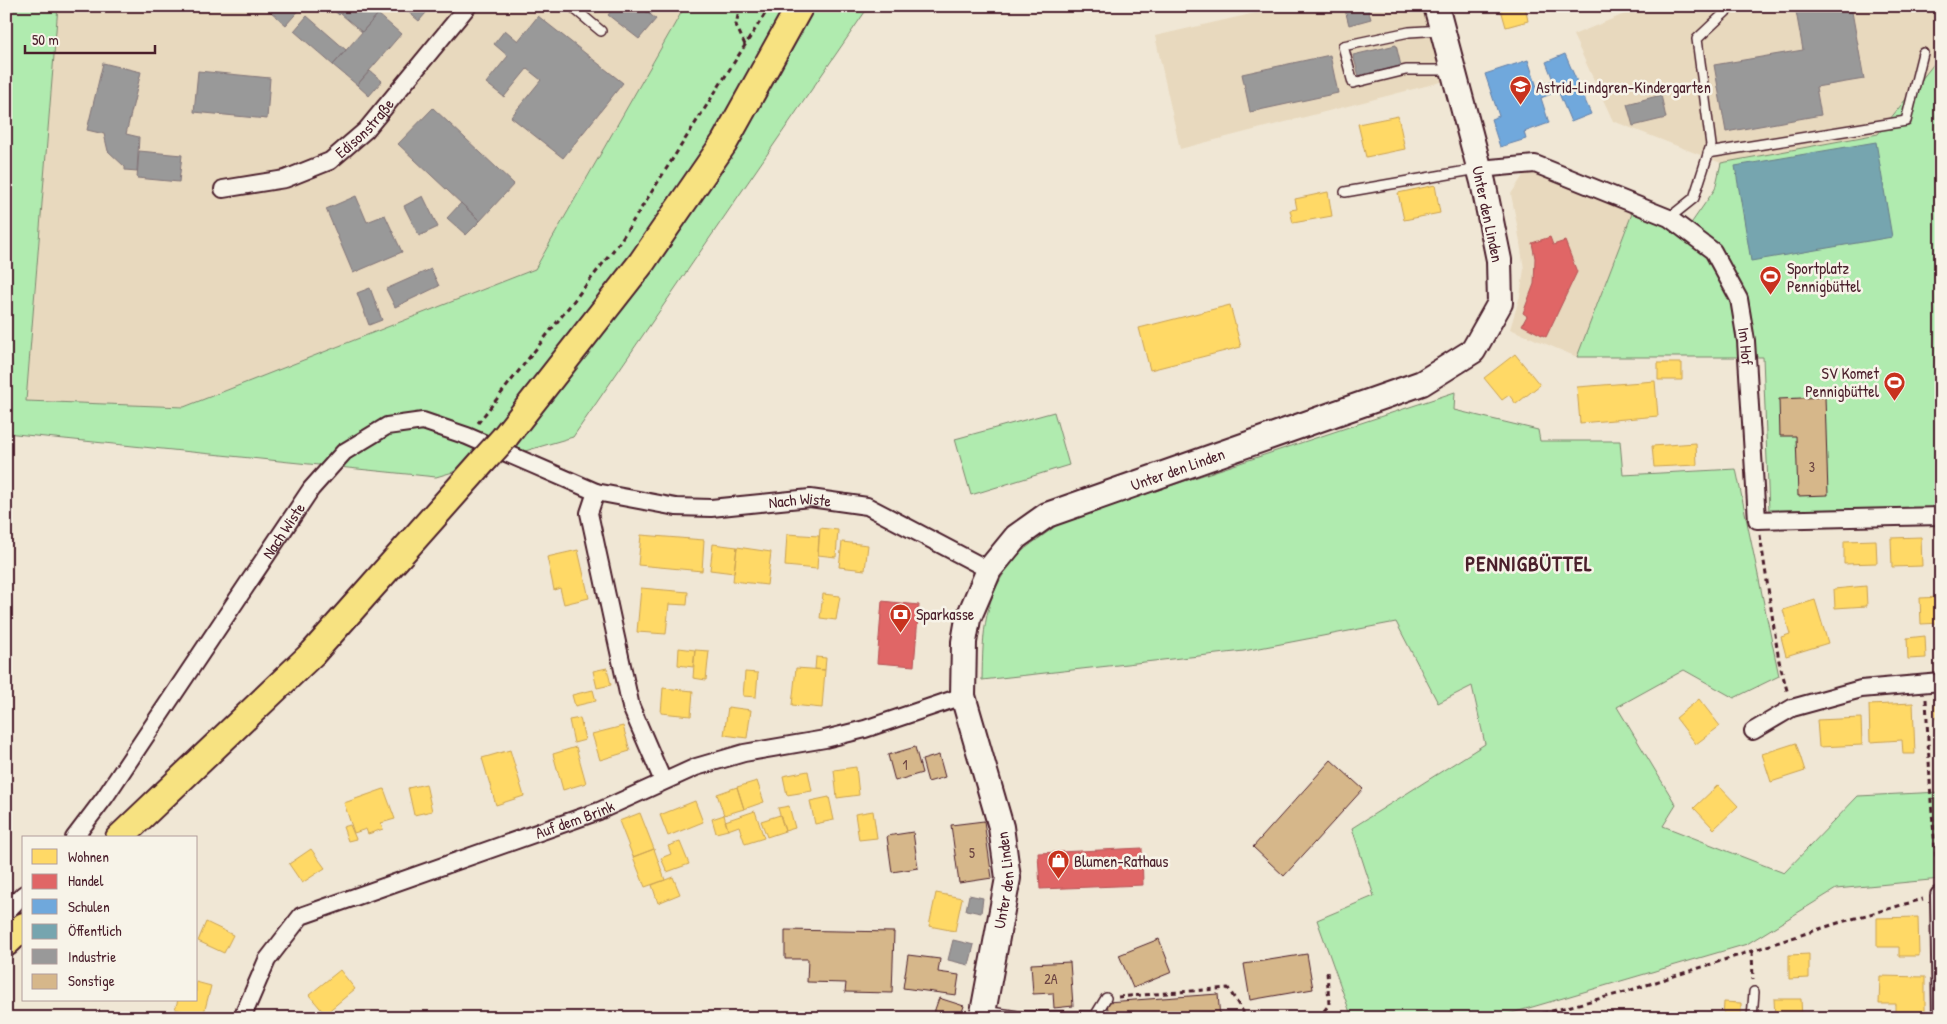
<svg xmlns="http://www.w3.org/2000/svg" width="1947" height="1024" viewBox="0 0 1947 1024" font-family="'Patrick Hand',sans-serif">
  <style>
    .built { fill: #e8d9be }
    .green { fill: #b0ebaf; stroke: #7d856d }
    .homes { fill: #ffd966; stroke: #c9a154 }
    .shops { fill: #e06666; stroke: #b35154 }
    .schools { fill: #6fa8dc; stroke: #647fa7 }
    .public { fill: #76a5af; stroke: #697d87 }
    .industry { fill: #999; stroke: #817478 }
    .building { fill: #d6b78a; stroke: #4a1f2b }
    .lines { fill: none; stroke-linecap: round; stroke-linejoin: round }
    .lane-casing { stroke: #4a1f2b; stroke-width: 12 }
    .street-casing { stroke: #4a1f2b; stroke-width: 20 }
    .secondary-casing { stroke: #4a1f2b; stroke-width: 28 }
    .primary-casing { stroke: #4a1f2b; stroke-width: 30 }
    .path { stroke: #4a1f2b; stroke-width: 3; stroke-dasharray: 5 4; stroke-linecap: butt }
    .lane { stroke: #f7f3e8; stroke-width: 9 }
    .street { stroke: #f7f3e8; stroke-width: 16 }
    .secondary { stroke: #f7f3e8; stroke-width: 24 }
    .primary { stroke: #f7e281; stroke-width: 26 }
    .primary-bridge-casing { stroke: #4a1f2b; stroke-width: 30; stroke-linecap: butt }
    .primary-bridge { stroke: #f7e281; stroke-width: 26 }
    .labels { text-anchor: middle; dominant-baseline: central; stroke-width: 5; stroke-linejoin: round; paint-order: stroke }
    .number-label { font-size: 14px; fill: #6d4543 }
    .poi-label { font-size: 16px; fill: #4a1f2b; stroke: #f7f3e8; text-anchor: start }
    .street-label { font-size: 16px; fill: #4a1f2b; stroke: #f7f3e8 }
    .district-label { font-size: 21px; font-weight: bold; letter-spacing: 1px; fill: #4a1f2b; stroke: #f7f3e8 }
  </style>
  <rect width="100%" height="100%" fill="#f0e7d5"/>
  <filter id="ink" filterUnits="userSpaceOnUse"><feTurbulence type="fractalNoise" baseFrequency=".02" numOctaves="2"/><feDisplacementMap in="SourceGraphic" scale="10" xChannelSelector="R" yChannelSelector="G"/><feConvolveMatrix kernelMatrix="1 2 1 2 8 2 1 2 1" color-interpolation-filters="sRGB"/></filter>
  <g filter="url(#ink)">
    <path class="built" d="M58,6h627l-150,263 -351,138 -158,-6z
      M1286,6h140l19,75 -265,68 -25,-113z
      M1630,6h311v49l-63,79 -157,29 -108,-42 -40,-86 59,-24z
      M1524,174h16l93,37 -56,146 -67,-28 10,-33 4,-27 -6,-39 -7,-36z"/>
    <path class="green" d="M6,6h52l-32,395 158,6 351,-138 150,-263h184l-296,431 -137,40 -430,-44z
      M1941,55v453l-172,4 -6,-155h-186l56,-146 50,24 32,-46 6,-26 157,-29z
      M1455,392l-1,18 84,20 2,11h80l3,34 113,-6 43,207 -45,22 -50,-28 -67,37 59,98 -13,21 121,47 74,-77 83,-4v87l-105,10 -89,55 -252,74h-143l-35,-98 57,-24 -22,-68 133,-84 -13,-58 -34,17 -42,-81 -152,29 -262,29c1,-48 1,-84 34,-123 10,-11 33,-25 45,-35z
      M1054,412l15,53 -98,30 -16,-56z"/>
    <path class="homes" d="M1500,6h25l3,15 -22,6z
      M1398,116l7,33 -39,8 -8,-33z
      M1435,185l5,28 -36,7 -6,-27z
      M1328,192l4,24 -39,7 -3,-13 7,-1 -2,-10z
      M1230,305l11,42 -91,23 -11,-42z
      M1515,354l25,31 -24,19 -7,-9 -7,5 -18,-22z
      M1658,363h24v17h-24z
      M1655,381l3,35 -78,7 -3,-36z
      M1696,443l1,22 -43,2 -2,-21z
      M820,528l18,2 -2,27 -18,-2z
      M787,534l32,2 -2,33 -32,-3z
      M641,535l63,5 -2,31 -64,-6z
      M1921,537l1,29 -30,1 -1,-29z
      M1876,540l1,23 -33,1v-23z
      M842,542l26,3 -3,25 -26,-3z
      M713,544l24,3 -3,26 -24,-3z
      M737,547l34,5 -4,33 -34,-4z
      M578,550l11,48 -25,6 -4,-16 -6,2 -7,-33z
      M1866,586l1,20 -32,2 -1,-19z
      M641,588l47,4 -1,13 -18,-1 -3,30 -29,-2z
      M823,594l17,2 -4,24 -16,-2z
      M1941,597v26l-20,1 -1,-26z
      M1815,600l13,43 -42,13 -5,-19 9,-3 -7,-24z
      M1925,636l1,22 -18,1 -1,-21z
      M679,648l16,2 -2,17 -15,-2z
      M695,650l14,1 -3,29 -13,-2z
      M816,657l10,1 -1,12 -10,-1z
      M607,668l4,17 -14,3 -4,-17z
      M796,668l29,2 -3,38 -30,-3z
      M745,672l13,1 -2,24 -13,-1z
      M663,688l30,3 -2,25 -30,-3z
      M593,690l3,11 -21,5 -3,-11z
      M1699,699l21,27 -24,18 -20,-26z
      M1913,703l2,51h-12l-1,-14 -32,2 -1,-37z
      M1941,704v15h-5l-2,-14z
      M728,707l23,3 -4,28 -23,-3z
      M580,718l5,22 -11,3 -5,-23z
      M1861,718l1,27 -43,2 -2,-27z
      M623,726l7,25 -30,9 -8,-26z
      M1796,743l9,28 -34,11 -9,-28z
      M576,747l10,36 -23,7 -10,-36z
      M510,750l14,46 -28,9 -14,-47z
      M856,767l3,28 -22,3 -3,-28z
      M808,771l4,20 -25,4 -4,-19z
      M757,781l7,21 -20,7 -7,-22z
      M426,784l6,27 -18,4 -6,-27z
      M1718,785l20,21 -24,23 -20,-21z
      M737,787l7,22 -20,6 -7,-21z
      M384,789l11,30 -14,4 2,6 -15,5 -2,-5 -12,4 -10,-30z
      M829,797l5,23 -19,4 -5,-23z
      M695,801l8,21 -35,14 -8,-21z
      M789,806l6,22 -10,3 -7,-23z
      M755,811l9,27 -19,6 -6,-18 -11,4 -3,-9z
      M873,811l4,27 -18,2 -4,-26z
      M640,813l14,36 -21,8 -14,-36z
      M724,815l4,15 -12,3 -4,-14z
      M780,815l5,16 -18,6 -6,-16z
      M350,825l6,14 -8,2 -5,-14z
      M680,842l9,22 -22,8 -6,-14 10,-4 -3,-8z
      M311,849l14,19 -23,15 -13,-19z
      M654,849l11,31 -20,7 -12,-30z
      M673,877l7,17 -22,9 -6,-18z
      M936,893l26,5 -7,33 -26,-5z
      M1918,917l1,39h-20v-9h-22v-29z
      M206,922l27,13 -9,18 -26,-12z
      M1809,954v24l-20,1v-24z
      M340,970l15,19 -30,25 -16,-19z
      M1880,976l45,1v41h-30v-14h-16z
      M196,982l15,4 -8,31 -28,-8 3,-9h18z
      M1774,999h27l1,19h-27z
      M1724,1002l17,1v15h-18z"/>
    <path class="shops" d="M1550,237l3,8 12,-4 12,31 -31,65 -24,-12 5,-9 -4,-3 11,-29 1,-26 -3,-15z
      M882,601l37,4 -5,61 -37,-3z
      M1142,848l1,37 -103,4 -2,-36z"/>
    <path class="schools" d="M1565,54l26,60 -20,8 -13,-31 -17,7 8,25 -25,9 2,7 -26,8 -9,-28 8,-3 -14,-42 43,-14 9,27 16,-7 -7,-18z"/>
    <path class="public" d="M1876,142l16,95 -141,24 -16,-95z"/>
    <path class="industry" d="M277,6h22l2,2 -15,17 -15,-13z
      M329,6h18l-8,9z
      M348,6h21l9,8 -16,18 -21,-18z
      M401,6h31l-13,15z
      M615,6h24l17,13 -17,20 -31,-24z
      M639,6h18l-7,9z
      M1344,6h23l4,13 -22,6z
      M1795,6h56l13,73 -48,8 5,28 -95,17 -12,-67 89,-15z
      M378,14l23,20 -44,51 -24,-20z
      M307,16l39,34 -13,15 -39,-34z
      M538,16l85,67 -60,75 -52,-41 30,-37 -14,-11 -23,28 -18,-14 22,-27 -14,-12 11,-14 13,11z
      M1396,45l5,21 -42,10 -6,-21z
      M1330,55l8,38 -88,19 -8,-38z
      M103,63l38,9 -15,62 13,3 -2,34 -12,-1v-3l-17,-16 -4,-17 -17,-4z
      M198,71l72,7 -3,41 -73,-7z
      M370,71l12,10 -13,15 -12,-11z
      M1661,95l5,23 -33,8 -6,-22z
      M433,108l81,76 -34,37 -82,-77z
      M139,151l43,4 -3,27 -42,-4z
      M356,196l11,26 18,-7 17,37 -49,21 -27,-64z
      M423,196l15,31 -19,9 -15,-30z
      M461,203l19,18 -14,14 -19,-17z
      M431,269l8,17 -44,21 -9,-18z
      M370,288l12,32 -13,5 -12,-32z
      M969,895l14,3 -2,15 -15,-3z
      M953,940l21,5 -5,20 -21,-5z"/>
    <path class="building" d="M1825,397l3,98 -30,1 -2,-60h-16l-1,-37z
      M915,747l7,26 -27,8 -7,-26z
      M939,755l6,22 -17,5 -6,-22z
      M1331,760l32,29 -79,87 -31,-29z
      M984,821l8,57 -33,5 -8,-58z
      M913,832l5,36 -26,4 -5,-36z
      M785,930l109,2 -2,61 -47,-1 1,-9 -39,-1 1,-23h-23z
      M1159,939l13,33 -39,16 -14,-33z
      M1307,954l6,35 -63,11 -6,-36z
      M908,955l32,4 -2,13 21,3 -3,20 -53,-7z
      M1070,962l3,44 -19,2 -1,-15 -20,1 -2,-30z
      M1218,994l2,24h-111l-2,-16z
      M939,998l25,8 -4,12h-28z"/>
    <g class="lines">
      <defs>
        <path id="lane" d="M576,6v4l25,21
          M1442,30l-33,2 -66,14 10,37 53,-13h46
          M1708,153l198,-32 17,-68
          M1345,192l133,-23
          M1669,218l25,-20 17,-53 -14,-106 35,-33
          M984,1011l34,5h77l11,-18
          M1752,1018l2,-26"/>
        <g id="street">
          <path id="s1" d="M1479,169l56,-5 134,54 44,33 26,48 7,42 11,179 184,-4"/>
          <path id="s2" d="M223,189l62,-10 45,-18 36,-31 102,-124"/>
          <path d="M596,492l-7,21 42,194 32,74"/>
          <path d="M1753,731l39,-23 69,-19 80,-7"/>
          <path id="s3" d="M74,838l31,-41 206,-308 33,-37 43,-26 36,-5 44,15 129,56 80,15 35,1 99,-10 57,8 122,64"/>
          <path d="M1939,895l2,123"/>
          <path d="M6,912l18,-18"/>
          <path id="s4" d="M242,1018l25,-58 34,-44 298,-105 97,-44 48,-14 81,-14 40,-10 98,-33"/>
        </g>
        <g id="secondary">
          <path id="s5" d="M982,1018l26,-140 -7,-51 -38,-131 1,-54 4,-23 21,-49 27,-33 31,-22 375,-132 51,-32 27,-48 -1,-43 -16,-78 -47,-176"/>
        </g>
        <path id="primary" d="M505,437l137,-175 82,-119 76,-137
          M119,838l194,-185 172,-194
          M6,943l18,-17"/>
      </defs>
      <use href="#lane" class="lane-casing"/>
      <use href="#street" class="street-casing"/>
      <use href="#secondary" class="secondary-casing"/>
      <use href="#primary" class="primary-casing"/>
      <path class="path" d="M740,6l-4,19 9,20
        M478,423l141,-180 151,-237
        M1760,535l19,126 9,33
        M1926,699l5,102 7,79
        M1752,951l1,29
        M1118,997l110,-9 17,27 7,3
        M1318,1018l11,-13 -2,-34
        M1525,1018l100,-26 213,-69 85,-24"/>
      <use href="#lane" class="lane"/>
      <use href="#street" class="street"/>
      <use href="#secondary" class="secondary"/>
      <use href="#primary" class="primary"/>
      <defs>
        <path id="primary-bridge" d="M485,459l20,-22"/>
      </defs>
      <use href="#primary-bridge" class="primary-bridge-casing"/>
      <use href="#primary-bridge" class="primary-bridge"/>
    </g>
  </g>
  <defs>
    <symbol id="school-pin" viewBox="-11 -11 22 30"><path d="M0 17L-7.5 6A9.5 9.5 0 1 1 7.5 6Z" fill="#c8321e" stroke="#f7f3e8"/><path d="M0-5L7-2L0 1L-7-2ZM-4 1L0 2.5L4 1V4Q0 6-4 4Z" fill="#fff"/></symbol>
    <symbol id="stadium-pin" viewBox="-11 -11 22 30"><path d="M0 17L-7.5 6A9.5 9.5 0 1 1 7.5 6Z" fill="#c8321e" stroke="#f7f3e8"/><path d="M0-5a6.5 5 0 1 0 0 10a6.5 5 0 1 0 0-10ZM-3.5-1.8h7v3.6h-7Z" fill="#fff"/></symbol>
    <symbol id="bank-pin" viewBox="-11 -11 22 30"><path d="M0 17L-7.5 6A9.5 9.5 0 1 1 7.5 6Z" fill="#c8321e" stroke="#f7f3e8"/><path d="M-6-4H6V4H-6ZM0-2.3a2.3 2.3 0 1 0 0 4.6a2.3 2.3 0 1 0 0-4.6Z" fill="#fff"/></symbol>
    <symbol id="shop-pin" viewBox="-11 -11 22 30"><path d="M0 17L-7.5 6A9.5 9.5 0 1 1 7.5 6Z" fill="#c8321e" stroke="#f7f3e8"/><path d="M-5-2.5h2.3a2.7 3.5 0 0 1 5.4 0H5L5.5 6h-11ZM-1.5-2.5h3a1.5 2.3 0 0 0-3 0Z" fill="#fff"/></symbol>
  </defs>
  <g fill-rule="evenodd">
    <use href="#school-pin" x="1508" y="74" width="25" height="34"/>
    <use href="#stadium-pin" x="1758" y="264" width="25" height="34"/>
    <use href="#stadium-pin" x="1882" y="370" width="25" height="34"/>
    <use href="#bank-pin" x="888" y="602" width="25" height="34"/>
    <use href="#shop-pin" x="1046" y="848" width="25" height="34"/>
  </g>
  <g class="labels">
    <g class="number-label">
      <text x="1812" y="466">3</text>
      <text x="905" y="764">1</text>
      <text x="972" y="852">5</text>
      <text x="1051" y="978">2A</text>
    </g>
    <g class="poi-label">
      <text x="1536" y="87">Astrid-Lindgren-Kindergarten</text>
      <text x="1787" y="268">Sportplatz<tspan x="1787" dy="18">Pennigbüttel</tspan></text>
      <text x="1879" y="373" text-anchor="end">SV Komet<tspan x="1879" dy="18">Pennigbüttel</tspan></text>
      <text x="916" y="614">Sparkasse</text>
      <text x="1074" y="861">Blumen-Rathaus</text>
    </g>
    <g class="street-label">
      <text stroke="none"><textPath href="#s2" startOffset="159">Edisonstraße</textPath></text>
      <text transform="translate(1488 214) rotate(78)">Unter den Linden</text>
      <text stroke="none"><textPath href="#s1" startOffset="358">Im Hof</textPath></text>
      <text stroke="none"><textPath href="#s5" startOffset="680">Unter den Linden</textPath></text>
      <text stroke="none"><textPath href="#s3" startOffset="951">Nach Wiste</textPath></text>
      <text stroke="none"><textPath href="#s3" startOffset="372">Nach Wiste</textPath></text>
      <text stroke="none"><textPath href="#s4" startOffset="409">Auf dem Brink</textPath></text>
      <text stroke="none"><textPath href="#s5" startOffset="140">Unter den Linden</textPath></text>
    </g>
    <g class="district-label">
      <text x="1529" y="563">PENNIGBÜTTEL</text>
    </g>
  </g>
  <rect width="1947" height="1024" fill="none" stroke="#f7f3e8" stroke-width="25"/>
  <rect x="12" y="12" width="1922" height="999" fill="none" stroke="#4a1f2b" stroke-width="2" filter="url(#ink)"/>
  <rect x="22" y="836" width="175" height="165" fill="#f7f3e8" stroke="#b29e9c"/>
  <rect x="32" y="849" width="25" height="15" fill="#ffd966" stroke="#b29e9c"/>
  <text x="68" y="862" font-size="15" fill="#4a1f2b">Wohnen</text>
  <rect x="32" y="874" width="25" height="15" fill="#e06666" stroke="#b29e9c"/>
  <text x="68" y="886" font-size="15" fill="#4a1f2b">Handel</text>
  <rect x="32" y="899" width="25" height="15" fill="#6fa8dc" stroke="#b29e9c"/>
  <text x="68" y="912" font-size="15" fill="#4a1f2b">Schulen</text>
  <rect x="32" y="924" width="25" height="15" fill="#76a5af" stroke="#b29e9c"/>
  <text x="68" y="936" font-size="15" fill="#4a1f2b">Öffentlich</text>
  <rect x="32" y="949" width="25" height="15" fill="#999999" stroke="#b29e9c"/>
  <text x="68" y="962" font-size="15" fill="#4a1f2b">Industrie</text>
  <rect x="32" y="974" width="25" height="15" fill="#d6b78a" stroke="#b29e9c"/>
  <text x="68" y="986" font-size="15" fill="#4a1f2b">Sonstige</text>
  <path d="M25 45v8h130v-8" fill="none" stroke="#4a1f2b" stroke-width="2.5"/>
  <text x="32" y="45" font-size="15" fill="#4a1f2b" stroke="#f7f3e8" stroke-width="4" paint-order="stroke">50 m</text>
</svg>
